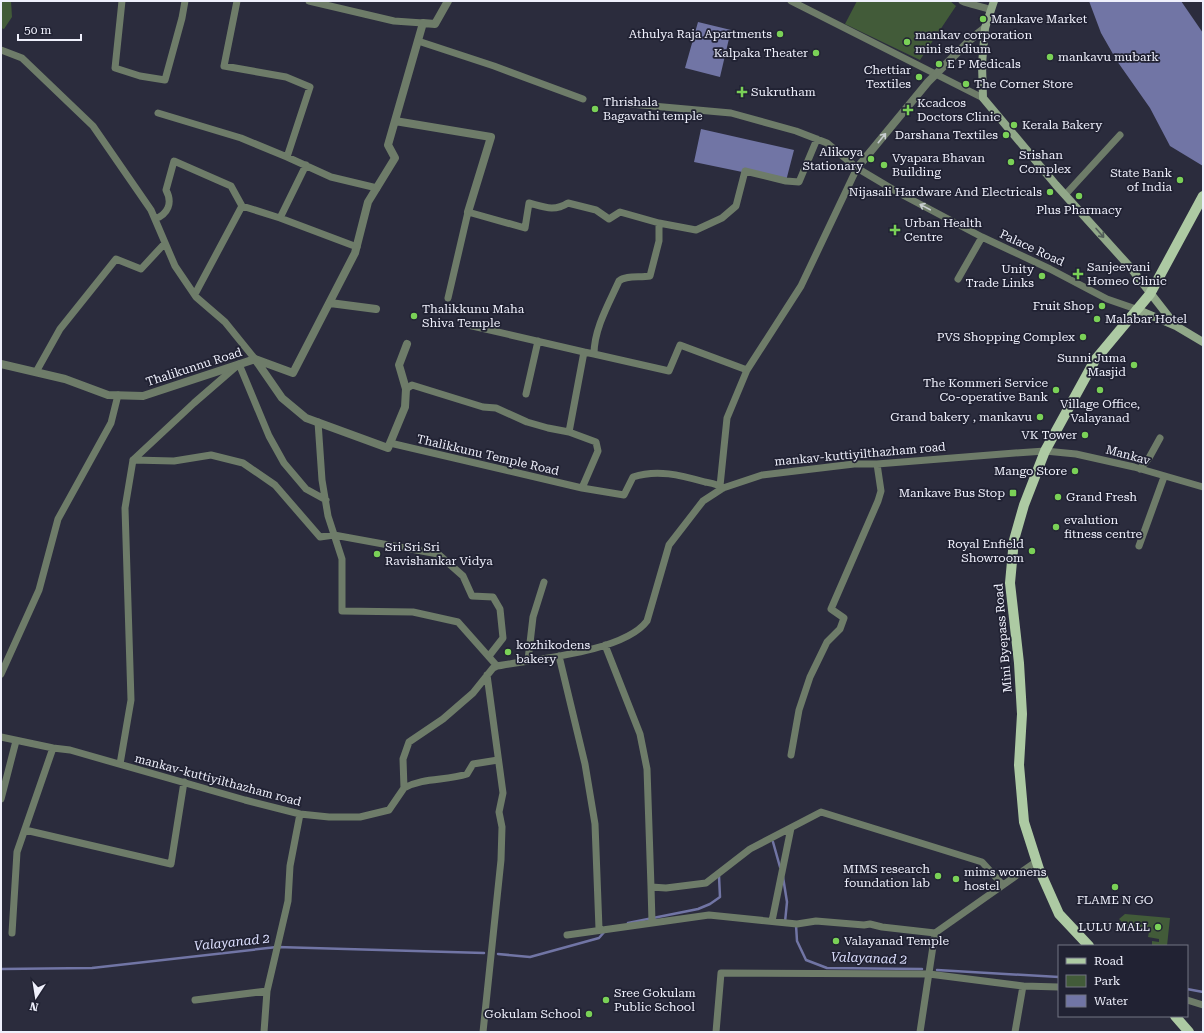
<svg xmlns="http://www.w3.org/2000/svg" width="1204" height="1033" viewBox="0 0 1204 1033" font-family="'Roboto Serif',serif">
  <style>
    .green { fill: #425b39 }
    .water { fill: #7175a5 }
    .lines { fill: none; stroke-linecap: round; stroke-linejoin: round }
    .stream { stroke: #7175a5; stroke-width: 2.5 }
    .minor { stroke: #6e7c69; stroke-width: 7 }
    .tertiary { stroke: #6e7c69; stroke-width: 8 }
    .secondary { stroke: #91a889; stroke-width: 8 }
    .primary { stroke: #adcaa3; stroke-width: 10 }
    .oneway { stroke: #c8cdd0 }
    .oneway2 { stroke: #535e5a }
    .poi-dot { fill: #7ad157; stroke: #212233; stroke-width: 1.5 }
    .labels { text-anchor: middle; dominant-baseline: central; stroke-width: 3.5; stroke-linejoin: round; paint-order: stroke }
    .poi-label { font-size: 12px; fill: #eff0fc; stroke: #212233; text-anchor: start }
    .street-label { font-size: 12px; fill: #eff0fc; stroke: #212233 }
    .water-label { font-size: 13px; font-style: italic; fill: #dde0ff; stroke: #212233 }
  </style>
  <rect width="100%" height="100%" fill="#2b2c3d"/>
  <path class="green" d="M1,1h10l1,16 -8,12 -3,-1z
    M857,1h93l6,5 -36,54 -75,-36z
    M1125,914l45,4 -3,28h-18l3,-1v-4l7,1v-3l-11,-2 1,-5 -19,-2 -11,-11z"/>
  <path class="water" d="M1089,1h92l22,32v133l-33,-20 -20,-38 -33,-47 -16,-28z
    M698,22l33,8 -11,47 -35,-9z
    M701,129l93,21 -8,31 -92,-19z"/>
  <g class="lines">
    <path class="stream" d="M773,842l7,25
      M783,877l4,25 -2,20
      M628,923l70,-14 12,-5 10,-7 -1,-21
      M796,925l1,16 9,19 21,8 95,1
      M498,954l32,3 69,-19 6,-7
      M1,969l91,-1 185,-21 207,6
      M937,970l122,7
      M1187,989l16,3"/>
    <path class="minor" d="M122,1l-7,67 25,8 25,4 17,-62 3,-17
      M237,1l-13,65 62,11 24,10 -23,70 44,20 46,11
      M309,1l85,20 29,2
      M791,1l192,97
      M962,1c9,4 19,5 29,9
      M418,41l76,25 89,33
      M1,50l21,8 71,68 58,84 24,56 21,31 29,25 30,37
      M630,104l101,9 65,18 31,12 30,25 42,25 83,44 68,32 57,30 29,10
      M158,113l83,25 46,19
      M1065,195l55,-60
      M280,218l77,29
      M155,219c13,-5 18,-16 11,-29l8,-29 57,25 11,20 38,12 26,-53
      M958,279l24,-42
      M195,294l47,-88
      M448,298l20,-86 57,16 4,-25c15,4 25,9 39,0l28,7 13,9 11,-7 39,11 37,7 26,-12 14,-12 9,-35 41,10 13,1 18,-43
      M468,325l116,27
      M594,354l75,17 11,-26 67,25
      M36,372l24,-43 56,-70 25,10 24,-26
      M406,389l6,-4 71,22 13,1 31,14 21,6 21,4 15,-80 10,2c0,-25 15,-51 25,-73 7,-6 21,-3 31,-5l9,-35v-18
      M526,394l12,-53
      M318,422l4,58 6,36 14,43v52l71,1 45,10 39,44
      M569,432l27,10 2,9 -16,37 42,7 9,-18c24,-8 47,-2 72,5 5,1 13,2 18,6
      M390,443l192,45
      M1140,469l9,-11 11,-20
      M720,486l7,-68 20,-48 54,-84 56,-118
      M326,500l-20,-11 -22,-26 -15,-27 -30,-72 -45,39 -61,57 41,1 37,-6 32,8 32,22 45,52 14,-2 104,19 25,22 9,20 21,1 7,12 3,29 -14,18
      M1139,546l25,-69
      M605,645l35,89 7,35 4,118 15,1 40,-5 44,-34 71,-37 161,50 20,22
      M559,656l26,108 10,60 4,105
      M528,660l5,-43 11,-35
      M1,674l38,-84 19,-71 53,-96 7,-28
      M1,737l52,11 17,2 175,50 55,14 29,3h31l29,-7 15,-22 -1,-29 6,-17 34,-23 30,-26 20,-25 4,-2c38,-7 127,-14 150,-45l22,-76 34,-44 20,-13 39,-13 92,-11h23l138,-11 30,-2 31,3 58,13 69,20
      M791,755l8,-45 11,-33 17,-35 13,-13 4,-11 -13,-9 47,-108 3,-10 -4,-27
      M120,764l11,-64 -6,-192 8,-48
      M404,788c20,-11 42,-7 63,-14l6,-10 25,-4
      M1,799l15,-58
      M25,830l146,34 13,-82
      M651,887l1,35
      M772,921l19,-93
      M12,933l5,-81 36,-104
      M567,935l142,-20 88,9 19,-3 48,4 6,-1 12,3 53,6
      M195,1000l72,-9
      M1187,1000l16,5
      M264,1032l3,-41 21,-90 2,-35 10,-52
      M483,1032l18,-172 1,-33 -3,-15 4,-19 -16,-118
      M716,1032l5,-59 208,1 94,12 36,1
      M920,1032l15,-99 102,-72
      M1015,1032l8,-46"/>
    <path class="tertiary" d="M395,121l96,16 -23,75
      M857,168l71,-86 43,-43 14,-11
      M330,303l46,6
      M407,344l-8,21 7,24 -1,18 -17,41 -82,-30 -24,-20 -27,-39 38,14 62,-120 13,-51 27,-44 -7,-13 35,-122 12,1 13,-23
      M1,364l64,15 43,16 35,1 112,-37"/>
    <path class="secondary" d="M994,1l-9,27 -3,36 1,34 73,87 74,82 46,59
      M1136,309l40,17 27,16"/>
    <path class="primary" d="M1089,946l-30,-32 -20,-45 -15,-47 -5,-57 3,-51 -3,-51 -9,-80 4,-43 10,-35 21,-54 50,-91 55,-66 53,-98
      M1175,1016l14,16"/>
  </g>
  <defs><path id="oneway-shaft" d="M-6 0H5M1.5-3L5.5 0L1.5 3" fill="none" stroke-width="1.6" stroke-linecap="round" stroke-linejoin="round"/></defs>
  <g class="oneway">
    <use href="#oneway-shaft" transform="translate(882 138) rotate(-51)"/>
    <use href="#oneway-shaft" transform="translate(925 207) rotate(-152)"/>
  </g>
  <use class="oneway2" href="#oneway-shaft" transform="translate(1100 233) rotate(49)"/>
  <g class="poi-dot">
    <circle cx="983" cy="19" r="4"/>
    <circle cx="780" cy="34" r="4"/>
    <circle cx="907" cy="42" r="4"/>
    <circle cx="816" cy="53" r="4"/>
    <circle cx="1050" cy="57" r="4"/>
    <circle cx="939" cy="64" r="4"/>
    <circle cx="919" cy="77" r="4"/>
    <circle cx="966" cy="84" r="4"/>
    <path d="M740 86h4v4h4v4h-4v4h-4v-4h-4v-4h4z"/>
    <circle cx="595" cy="109" r="4"/>
    <path d="M906 104h4v4h4v4h-4v4h-4v-4h-4v-4h4z"/>
    <circle cx="1014" cy="125" r="4"/>
    <circle cx="1006" cy="135" r="4"/>
    <circle cx="871" cy="159" r="4"/>
    <circle cx="1011" cy="162" r="4"/>
    <circle cx="884" cy="165" r="4"/>
    <circle cx="1180" cy="180" r="4"/>
    <circle cx="1050" cy="192" r="4"/>
    <circle cx="1079" cy="196" r="4"/>
    <path d="M893 224h4v4h4v4h-4v4h-4v-4h-4v-4h4z"/>
    <path d="M1076 268h4v4h4v4h-4v4h-4v-4h-4v-4h4z"/>
    <circle cx="1042" cy="276" r="4"/>
    <circle cx="1102" cy="306" r="4"/>
    <circle cx="414" cy="316" r="4"/>
    <circle cx="1097" cy="319" r="4"/>
    <circle cx="1083" cy="337" r="4"/>
    <circle cx="1134" cy="365" r="4"/>
    <circle cx="1056" cy="390" r="4"/>
    <circle cx="1100" cy="390" r="4"/>
    <circle cx="1040" cy="417" r="4"/>
    <circle cx="1085" cy="435" r="4"/>
    <circle cx="1075" cy="471" r="4"/>
    <rect x="1009" y="489" width="8" height="8" rx="2"/>
    <circle cx="1058" cy="497" r="4"/>
    <circle cx="1056" cy="527" r="4"/>
    <circle cx="1032" cy="551" r="4"/>
    <circle cx="377" cy="554" r="4"/>
    <circle cx="508" cy="652" r="4"/>
    <circle cx="938" cy="876" r="4"/>
    <circle cx="956" cy="879" r="4"/>
    <circle cx="1115" cy="887" r="4"/>
    <circle cx="1158" cy="927" r="4"/>
    <circle cx="836" cy="941" r="4"/>
    <circle cx="606" cy="1000" r="4"/>
    <circle cx="589" cy="1014" r="4"/>
  </g>
  <g class="labels">
    <g class="poi-label">
      <text x="991" y="19">Mankave Market</text>
      <text x="772" y="34" text-anchor="end">Athulya Raja Apartments</text>
      <text x="915" y="35">mankav corporation<tspan x="915" dy="14">mini stadium</tspan></text>
      <text x="808" y="53" text-anchor="end">Kalpaka Theater</text>
      <text x="1058" y="57">mankavu mubark</text>
      <text x="947" y="64">E P Medicals</text>
      <text x="911" y="70" text-anchor="end">Chettiar<tspan x="911" dy="14">Textiles</tspan></text>
      <text x="974" y="84">The Corner Store</text>
      <text x="751" y="92">Sukrutham</text>
      <text x="603" y="102">Thrishala<tspan x="603" dy="14">Bagavathi temple</tspan></text>
      <text x="917" y="103">Kcadcos<tspan x="917" dy="14">Doctors Clinic</tspan></text>
      <text x="1022" y="125">Kerala Bakery</text>
      <text x="998" y="135" text-anchor="end">Darshana Textiles</text>
      <text x="863" y="152" text-anchor="end">Alikoya<tspan x="863" dy="14">Stationary</tspan></text>
      <text x="1019" y="155">Srishan<tspan x="1019" dy="14">Complex</tspan></text>
      <text x="892" y="158">Vyapara Bhavan<tspan x="892" dy="14">Building</tspan></text>
      <text x="1172" y="173" text-anchor="end">State Bank<tspan x="1172" dy="14">of India</tspan></text>
      <text x="1042" y="192" text-anchor="end">Nijasali Hardware And Electricals</text>
      <text x="1079" y="210" text-anchor="middle">Plus Pharmacy</text>
      <text x="904" y="223">Urban Health<tspan x="904" dy="14">Centre</tspan></text>
      <text x="1087" y="267">Sanjeevani<tspan x="1087" dy="14">Homeo Clinic</tspan></text>
      <text x="1034" y="269" text-anchor="end">Unity<tspan x="1034" dy="14">Trade Links</tspan></text>
      <text x="1094" y="306" text-anchor="end">Fruit Shop</text>
      <text x="422" y="309">Thalikkunu Maha<tspan x="422" dy="14">Shiva Temple</tspan></text>
      <text x="1105" y="319">Malabar Hotel</text>
      <text x="1075" y="337" text-anchor="end">PVS Shopping Complex</text>
      <text x="1126" y="358" text-anchor="end">Sunni Juma<tspan x="1126" dy="14">Masjid</tspan></text>
      <text x="1048" y="383" text-anchor="end">The Kommeri Service<tspan x="1048" dy="14">Co-operative Bank</tspan></text>
      <text x="1100" y="404" text-anchor="middle">Village Office,<tspan x="1100" dy="14">Valayanad</tspan></text>
      <text x="1032" y="417" text-anchor="end">Grand bakery , mankavu</text>
      <text x="1077" y="435" text-anchor="end">VK Tower</text>
      <text x="1067" y="471" text-anchor="end">Mango Store</text>
      <text x="1005" y="493" text-anchor="end">Mankave Bus Stop</text>
      <text x="1066" y="497">Grand Fresh</text>
      <text x="1064" y="520">evalution<tspan x="1064" dy="14">fitness centre</tspan></text>
      <text x="1024" y="544" text-anchor="end">Royal Enfield<tspan x="1024" dy="14">Showroom</tspan></text>
      <text x="385" y="547">Sri Sri Sri<tspan x="385" dy="14">Ravishankar Vidya</tspan></text>
      <text x="516" y="645">kozhikodens<tspan x="516" dy="14">bakery</tspan></text>
      <text x="930" y="869" text-anchor="end">MIMS research<tspan x="930" dy="14">foundation lab</tspan></text>
      <text x="964" y="872">mims womens<tspan x="964" dy="14">hostel</tspan></text>
      <text x="1115" y="900" text-anchor="middle">FLAME N GO</text>
      <text x="1150" y="927" text-anchor="end">LULU MALL</text>
      <text x="844" y="941">Valayanad Temple</text>
      <text x="614" y="993">Sree Gokulam<tspan x="614" dy="14">Public School</tspan></text>
      <text x="581" y="1014" text-anchor="end">Gokulam School</text>
    </g>
    <g class="street-label">
      <text transform="translate(1032 248) rotate(25)">Palace Road</text>
      <text transform="translate(194 367) rotate(-18)">Thalikunnu Road</text>
      <text transform="translate(860 454) rotate(-5)">mankav-kuttiyilthazham road</text>
      <text transform="translate(488 455) rotate(13)">Thalikkunu Temple Road</text>
      <text transform="translate(1128 455) rotate(15)">Mankav</text>
      <text transform="translate(1003 638) rotate(-95)">Mini Byepass Road</text>
      <text transform="translate(218 780) rotate(15)">mankav-kuttiyilthazham road</text>
    </g>
    <g class="water-label">
      <text transform="translate(232 942) rotate(-6)">Valayanad 2</text>
      <text transform="translate(869 958) rotate(2)">Valayanad 2</text>
    </g>
  </g>
  <rect width="1204" height="1033" fill="none" stroke="#eff0fc" stroke-width="4"/>
  <rect x="1058" y="945" width="130" height="72" fill="#212233" stroke="#737483"/>
  <rect x="1066" y="958" width="20" height="6" fill="#adcaa3" stroke="#737483"/>
  <text x="1094" y="965" font-size="12" fill="#eff0fc">Road</text>
  <rect x="1066" y="975" width="20" height="12" fill="#425b39" stroke="#737483"/>
  <text x="1094" y="985" font-size="12" fill="#eff0fc">Park</text>
  <rect x="1066" y="995" width="20" height="12" fill="#7175a5" stroke="#737483"/>
  <text x="1094" y="1005" font-size="12" fill="#eff0fc">Water</text>
  <g transform="translate(36 997) rotate(192)" stroke="#212233" stroke-width="3" paint-order="stroke">
  <path d="M0-3L7 15L0 10L-7 15Z" fill="#eff0fc"/>
  <text y="-6" font-size="11" font-weight="bold" text-anchor="middle" fill="#eff0fc">N</text>
  </g>
  <path d="M18 34v6h63v-6" fill="none" stroke="#eff0fc" stroke-width="2"/>
  <text x="24" y="34" font-size="12" fill="#eff0fc" stroke="#212233" stroke-width="3" paint-order="stroke">50 m</text>
</svg>
